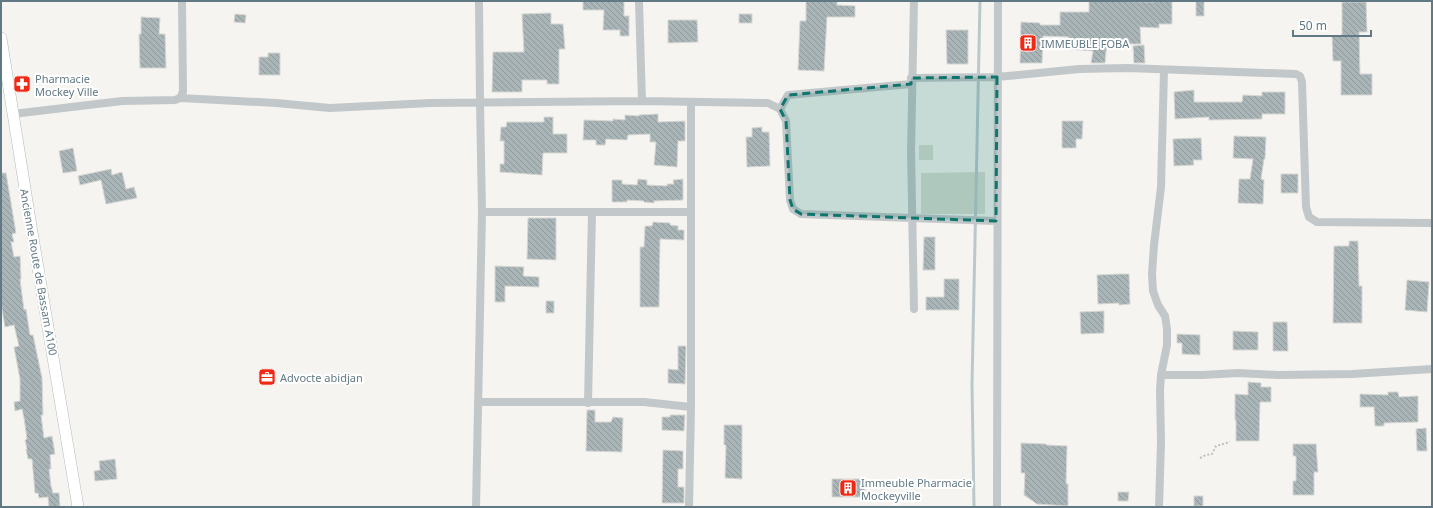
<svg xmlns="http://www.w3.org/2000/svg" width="1433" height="508" viewBox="0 0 1433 508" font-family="'Noto Sans',sans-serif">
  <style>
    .green { fill: #d7ddd1 }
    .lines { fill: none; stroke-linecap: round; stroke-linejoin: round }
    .stream { stroke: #b9c9cb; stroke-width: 3 }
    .building { fill: url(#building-back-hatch); stroke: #d6d6d3 }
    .secondary-casing { stroke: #b4bbbe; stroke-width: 12 }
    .path { stroke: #bdc0c2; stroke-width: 2; stroke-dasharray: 2 2; stroke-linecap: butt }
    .minor { stroke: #c2c7c9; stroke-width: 8 }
    .secondary { stroke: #fff; stroke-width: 11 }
    .marked { fill: #0f766e; fill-opacity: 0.2; stroke: #0f766e; stroke-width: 3; stroke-dasharray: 8 5; stroke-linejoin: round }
    .labels { text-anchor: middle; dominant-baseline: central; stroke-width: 4; stroke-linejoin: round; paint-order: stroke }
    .poi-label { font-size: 11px; fill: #617984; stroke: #fff; text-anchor: start }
    .street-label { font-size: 11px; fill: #617984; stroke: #fff }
  </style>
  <defs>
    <pattern id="building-back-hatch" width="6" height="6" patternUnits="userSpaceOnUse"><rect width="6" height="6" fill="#aab5b8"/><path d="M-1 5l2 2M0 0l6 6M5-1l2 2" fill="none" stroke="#8e989b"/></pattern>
  </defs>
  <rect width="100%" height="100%" fill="#f5f4f0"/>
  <path class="green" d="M919,145h14v15h-14z
    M985,172v42h-64v-41z"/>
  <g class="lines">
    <path class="stream" d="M974,507l-2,-122 8,-384"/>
  </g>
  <path class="building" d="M583,1h41v15h5v20h-9v-6h-17l1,-20h-21z
    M806,1h31v4l18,1v11h-28l-3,54 -26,-1 2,-49h6z
    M1089,1l66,1v-1h17v23h-13v4l-19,-1 1,17h-17v-3h-17l-2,22h-14l2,-12 -24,-2v-12l-26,-1 -1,27h-22l1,-41 19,1v2h20v-13h29z
    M1196,1h8v15h-8z
    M1342,2h24l1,30h-8l1,42h12v21h-31v-34h-8l-1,-25h10z
    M551,13v11h12l2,25h-6v35h-12v-4h-25v12h-30l1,-40h31l-2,-38z
    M235,14l11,1 -1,8 -11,-1z
    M739,14h13v9h-13z
    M141,17l19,1 -1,16h6l1,34h-26l-1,-34h2z
    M668,20h29l1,22 -30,1z
    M946,30h22v34h-21z
    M1144,45l1,18h-11l-1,-17z
    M268,53h12v22h-21v-18h9z
    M1194,90v12h48l1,-7 19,1v-4h23v22h-23v5l-53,1v-3l-34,2 -1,-27z
    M658,114v8l27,-1v20h-7l-1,26 -23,-2 2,-23h-6v-8l-22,1 -1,5 -21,-1 -1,6h-9v-5h-13l1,-20 29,1v-2l12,1v-5l14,1v-1z
    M544,117h9v17h14v19h-24l-1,22 -42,-3v-8h4v-23h-4l1,-14h5l1,-5h37z
    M1062,121h21l-1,18h-6v9h-14z
    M762,127v5h7l1,34 -23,1 -1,-30h6v-9z
    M1234,136l32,1 -1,22h-1l-3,20 3,1 -1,24 -25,-1 1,-24h11l3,-20 -20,-1z
    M1201,138l1,22h-9l1,5 -20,1 -1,-27z
    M73,148l4,23 -14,2 -4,-22z
    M111,169l1,6 10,-3 4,17 8,-2 3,11 -31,6 -5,-24 -21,5 -2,-9z
    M1,173h5l10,60 -4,1 2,8h-3l3,15 6,-1 1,23h-1l4,31 2,-1 4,26h3l9,43 1,37h-2l3,23 8,-2 3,18 -5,1 1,14h-2l2,17 2,7h6l1,14h-11l-1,-10 -9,1 -1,-5h-3l-3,-34h-4l-2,-10h1l-2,-9 2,-1 -3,-21 -2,-9 -7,2 -1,-9 6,-1v-22l-6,-32 5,-1 -5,-21 -9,2 -4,-24z
    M1281,174h17v19h-17z
    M638,179l9,1v5l20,1v-2h7l-1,-4 10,-1v21l-29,1v2l-10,-1v-1l-17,-1v2h-15v-22h10v4l15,1z
    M528,218h28v42l-29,-1z
    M653,222l17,1v2l8,1v4h6v10l-24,-1 -1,68h-19v-60h4l1,-21h7z
    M924,237h11v33h-12z
    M1349,241h9l1,45h3v37h-29l1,-77h15z
    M495,266l29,1 -1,9 16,1v10l-34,-1v16h-10z
    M1119,274h10l1,30 -11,1v-2l-21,1 -1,-29z
    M944,279h15v31h-33v-13h18z
    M1407,280l22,2 -2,30 -22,-2z
    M546,301h8v12h-8z
    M1104,311v22l-23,1 -1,-22z
    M1273,322h14l1,29h-15z
    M1233,331l25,1v18h-25z
    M1177,334l23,1v20l-18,-1v-11h-5z
    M678,346h8l-1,38 -17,-1v-14l10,1z
    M1248,382l13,1v4h10v15h-11l-1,39h-23v-21h-1v-26l13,1z
    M1388,392h10l1,5 19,-1v26l-34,1v3h-9l-1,-19h-14v-13l28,1z
    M587,410h8v12h16l2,-5 10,1 -1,34 -36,-1z
    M670,415h15l-1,16 -22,-1v-13h8z
    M724,425h18v54l-17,-1 1,-33h-2z
    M1426,428l1,23h-10l-1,-22z
    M1021,443l25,1v1l21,1 -1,38h2v22l-31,-2 -13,-9 1,-22h-4z
    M1293,444h23l2,28h-4v23h-21v-14h3v-25h-3z
    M663,450l20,1v18h-5v18h6v16h-22z
    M115,459l2,20 -22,2 -1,-10 6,-1 -1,-9z
    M832,479h33v18h-33z
    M1118,492h11l-1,9h-10z
    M1194,496h9v10h-9z"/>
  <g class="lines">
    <defs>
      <path id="secondary" d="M1,38l29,182 48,287"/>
    </defs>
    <use href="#secondary" class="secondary-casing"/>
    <path class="path" d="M1200,458l6,-3 6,-1 4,-8 14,-4"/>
    <path class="minor" d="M639,1l3,100
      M911,78l86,-1 82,-8 48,-1 169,6 4,2 2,6 4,125 3,10 8,5 115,1
      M180,98l96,5 54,5 100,-5 212,-2 126,2 12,6 6,12 4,79 3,9 8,5 195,7
      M780,109l8,-14 123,-11
      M13,114l109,-13 53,-1 5,-2 3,-6 -1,-91
      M482,212h208
      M914,309l-3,-158 3,-150
      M1161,375l6,-30v-16l-2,-13 -7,-11 -5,-14 -1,-17 2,-29 7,-58 3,-117
      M478,402h166l47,5
      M588,403l4,-191
      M476,507l6,-295 -2,-110 -1,-101
      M689,507l2,-100v-305
      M997,507l1,-506
      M1159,507l2,-65 -1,-52 1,-15h41l36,-2 40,2 74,-1 80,-5"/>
    <use href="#secondary" class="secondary"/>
  </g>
  <path class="marked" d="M997,77l-1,144 -195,-7 -8,-5 -3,-9 -4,-79 -6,-12 8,-14 123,-11v-6z"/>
  <defs>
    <symbol id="building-square" viewBox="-11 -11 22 22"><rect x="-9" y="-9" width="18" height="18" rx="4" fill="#f02915" stroke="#fff"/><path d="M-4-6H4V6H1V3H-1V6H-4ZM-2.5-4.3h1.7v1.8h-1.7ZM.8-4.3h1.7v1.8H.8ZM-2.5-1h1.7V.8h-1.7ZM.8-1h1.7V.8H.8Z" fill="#fff"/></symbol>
    <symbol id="pharmacy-square" viewBox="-11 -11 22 22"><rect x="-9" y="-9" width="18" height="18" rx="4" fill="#f02915" stroke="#fff"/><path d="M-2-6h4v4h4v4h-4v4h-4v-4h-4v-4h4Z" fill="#fff"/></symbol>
    <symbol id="office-square" viewBox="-11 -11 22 22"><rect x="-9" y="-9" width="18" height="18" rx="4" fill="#f02915" stroke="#fff"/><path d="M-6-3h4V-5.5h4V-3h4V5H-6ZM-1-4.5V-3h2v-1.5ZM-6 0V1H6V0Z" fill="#fff"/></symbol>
  </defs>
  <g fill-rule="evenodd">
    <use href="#building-square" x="1018" y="33" width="20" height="20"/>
    <use href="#pharmacy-square" x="12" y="74" width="20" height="20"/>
    <use href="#office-square" x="257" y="367" width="20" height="20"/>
    <use href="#building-square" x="838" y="478" width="20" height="20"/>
  </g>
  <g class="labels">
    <g class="poi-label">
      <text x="1041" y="43">IMMEUBLE FOBA</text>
      <text x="35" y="78">Pharmacie<tspan x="35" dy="13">Mockey Ville</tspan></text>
      <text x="280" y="377">Advocte abidjan</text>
      <text x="861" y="482">Immeuble Pharmacie<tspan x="861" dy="13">Mockeyville</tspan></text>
    </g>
    <g class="street-label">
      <text transform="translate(39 272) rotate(80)">Ancienne Route de Bassam A100</text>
    </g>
  </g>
  <rect width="1433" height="508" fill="none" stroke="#617984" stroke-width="4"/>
  <path d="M1293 30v6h78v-6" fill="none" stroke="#617984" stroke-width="2"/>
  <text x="1299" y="30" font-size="12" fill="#617984" stroke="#ffffff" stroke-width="3" paint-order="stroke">50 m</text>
</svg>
